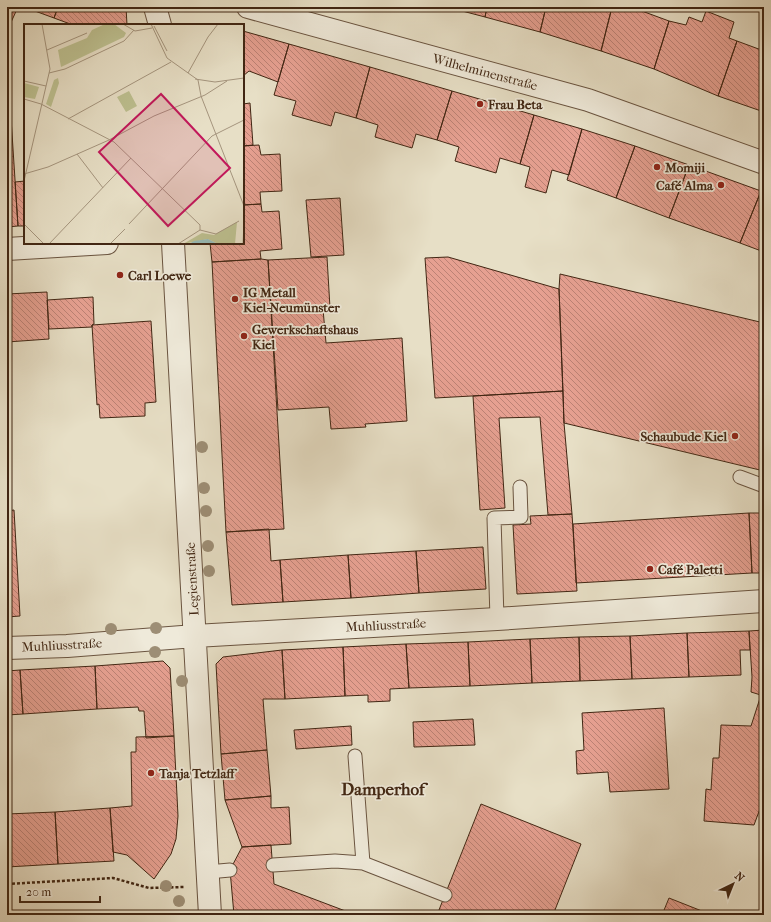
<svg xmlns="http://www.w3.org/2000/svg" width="771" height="922" viewBox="0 0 771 922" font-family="'IM FELL French Canon',serif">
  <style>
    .building { fill: url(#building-back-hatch); stroke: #412613 }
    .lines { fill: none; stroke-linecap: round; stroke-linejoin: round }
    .lane-casing { stroke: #6a5440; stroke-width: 15 }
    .street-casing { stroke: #6a5440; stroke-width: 24 }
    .path { stroke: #412613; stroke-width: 2.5; stroke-dasharray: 3 2; stroke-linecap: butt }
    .lane { stroke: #efeada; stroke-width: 13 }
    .street { stroke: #efeada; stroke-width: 22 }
    .tree { fill: #9d8e75 }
    .poi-dot { fill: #8f2418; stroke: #efeada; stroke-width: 1.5 }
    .labels { text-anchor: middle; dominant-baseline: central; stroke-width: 3.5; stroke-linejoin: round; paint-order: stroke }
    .street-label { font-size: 13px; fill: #412613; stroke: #efeada }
    .poi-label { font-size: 13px; font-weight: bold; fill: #412613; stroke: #efeada; text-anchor: start }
    .district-label { font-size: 17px; font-weight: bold; fill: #412613; stroke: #efeada }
    .inset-road { fill: none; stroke: #a5957e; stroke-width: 1 }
    .view { fill: #c2185b; fill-opacity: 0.15; stroke: #c2185b; stroke-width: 2 }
    .inset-edge { fill: none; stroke: #412613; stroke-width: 2 }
  </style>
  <defs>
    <pattern id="building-back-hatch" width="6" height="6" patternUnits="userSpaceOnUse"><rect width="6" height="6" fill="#e6a091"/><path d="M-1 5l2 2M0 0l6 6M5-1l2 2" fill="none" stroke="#bc8275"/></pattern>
  </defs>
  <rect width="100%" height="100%" fill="#e7dfc6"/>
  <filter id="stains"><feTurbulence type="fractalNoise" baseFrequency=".005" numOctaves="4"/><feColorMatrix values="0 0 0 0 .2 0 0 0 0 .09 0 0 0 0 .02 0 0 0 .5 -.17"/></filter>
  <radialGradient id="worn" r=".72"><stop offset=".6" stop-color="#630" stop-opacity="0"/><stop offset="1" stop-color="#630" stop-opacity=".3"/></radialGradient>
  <path class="building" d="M7,7h11l-11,24z
    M24,7h34l-4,11z
    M58,7h68l1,18h-54l-19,-7z
    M447,7h40l-2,10z
    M487,7h59l-6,25 -55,-15z
    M546,7h66l-11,44 -61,-19z
    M612,7h19l38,14 -15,48 -53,-18z
    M706,11l28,11 -5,16 8,3 -19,55 -64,-27 15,-48 17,4 3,-8 13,5z
    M243,31l46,13 -11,38 -29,-11 -6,5z
    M737,41l27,10v61l-46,-16z
    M289,44l81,23 -14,51 -21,-6 -4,14 -39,-11 4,-14 -22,-6z
    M7,56l11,170 -11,1z
    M370,67l82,24 -15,49 -21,-6 -4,14 -37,-11 3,-12 -22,-7z
    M452,91l82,24 -14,49 -20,-6 -4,15 -41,-12 4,-14 -22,-7z
    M250,103l3,42 -10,1v-42z
    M534,115l48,14 -13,46 -17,-5 -6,23 -21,-6 5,-20 -10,-3z
    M582,129l53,17 -19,52 -49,-18z
    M259,145l2,10 19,-1 2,37 -22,1 1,12 -18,1v-59z
    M635,146l54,19 -20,53 -53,-20z
    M689,165l72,26 -21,52 -71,-25z
    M25,181v45h-7l-3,-44z
    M761,191l3,1v60l-24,-9z
    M340,198l4,57 -33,2 -5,-57z
    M261,204l1,8 17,-1 3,38 -22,2 1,8 -49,3 -2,-19h33v-38z
    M327,257l3,51 -7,1 3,34 76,-5 5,83 -42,3 1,3 -35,2 -2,-22 -51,3 -10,-150z
    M448,257l111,32 4,102 -128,7 -10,-140z
    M261,259l7,1 16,269 -58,3 -14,-270z
    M560,274l204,49v148l-200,-48 -5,-134z
    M47,292l2,47 -42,3v-48z
    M93,297l1,27 -2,1v2l-43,2 -2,-29z
    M151,321l5,81 -11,1v13l-45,2 -1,-14 -2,1 -5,-80z
    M563,391l1,32 8,91 -24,1 -8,-98 -41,1 6,90 -25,2 -7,-114z
    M14,510l6,106 -13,1v-106z
    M749,513h15v60h-12z
    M749,513l3,60 -176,10 -3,-59z
    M572,514l5,77 -60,3 -4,-69 18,-1 -1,-8z
    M269,529l2,32 9,-1 3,42 -51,3 -6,-73z
    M483,547l3,42 -67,4 -3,-42z
    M416,551l3,42 -68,5 -3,-43z
    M348,555l3,43 -68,4 -3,-42z
    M764,630v66l-13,-4 1,-15 -3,-46z
    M749,631l1,19h-10l1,25 -52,2 -2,-44z
    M687,633l2,44 -57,2 -2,-43z
    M630,636l2,43 -52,2 -1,-44z
    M579,637l1,44 -48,2 -2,-44z
    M530,639l2,44 -62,3 -2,-44z
    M468,642l2,44 -61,2 -3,-44z
    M406,644l3,44 -19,1v12l-22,1v-7l-23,1 -2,-49z
    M343,647l2,49 -60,3 -3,-49z
    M282,650l3,49h-22l4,51 -46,4 -5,-90 7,-7z
    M163,661l7,7 4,68 -28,2 -2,-27h-5l-1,-4 -41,2 -2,-43z
    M95,666l2,43 -74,5 -3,-44z
    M20,670l3,44 -16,1v-44z
    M761,695l3,1v102l-10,27 -50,-4 2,-32 5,1 2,-32h6l2,-33 30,1z
    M664,708l5,81 -59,3 -2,-20 -31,2 -1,-23 8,-1 -2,-37z
    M473,719l2,26 -61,2 -1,-25z
    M351,726l1,19 -56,4 -2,-19z
    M174,736l4,80 -2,23 -5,15 -17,25 -27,-24 -14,-3 -3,-44 22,-2 -1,-54h5v-15z
    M267,750l4,46 -46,4 -4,-46z
    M271,796v12l18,-1 2,37 -49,3 -17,-47z
    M481,804l100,40 -28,71h-116z
    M110,808l4,53 -56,3 -3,-52z
    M55,812l3,52 -51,3v-53z
    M271,845l3,39 82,31h-122l-4,-45 12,-23z
    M669,898l43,17h-50z"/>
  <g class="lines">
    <defs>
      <path id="lane" d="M740,477l24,9
        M497,619l-3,-101 27,-1 -1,-30
        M355,756l8,107
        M273,865l62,-4 28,2 82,32
        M208,872l22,-2"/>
      <path id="street" d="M155,7l5,18
        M248,7l340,93 176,63
        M173,243l37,672
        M7,249l100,-6
        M7,648l60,-2 128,-10 302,-17 267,-18"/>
    </defs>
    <use href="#lane" class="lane-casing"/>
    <use href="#street" class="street-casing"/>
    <path class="path" d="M7,884l106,-6 36,10 35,-1"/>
    <use href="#lane" class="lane"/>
    <use href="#street" class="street"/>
  </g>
  <g class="tree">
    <circle cx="202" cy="447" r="6"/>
    <circle cx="204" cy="488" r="6"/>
    <circle cx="206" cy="511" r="6"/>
    <circle cx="208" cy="546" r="6"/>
    <circle cx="209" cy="571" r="6"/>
    <circle cx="156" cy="628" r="6"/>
    <circle cx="111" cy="629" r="6"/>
    <circle cx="155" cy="652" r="6"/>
    <circle cx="182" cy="681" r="6"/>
    <circle cx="166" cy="886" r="6"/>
    <circle cx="179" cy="901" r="6"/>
  </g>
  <g class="poi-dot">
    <circle cx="480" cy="104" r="4"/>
    <circle cx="657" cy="167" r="4"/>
    <circle cx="721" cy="185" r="4"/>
    <circle cx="120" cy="275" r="4"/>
    <circle cx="235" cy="299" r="4"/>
    <circle cx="244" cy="336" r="4"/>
    <circle cx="735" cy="436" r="4"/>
    <circle cx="650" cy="569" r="4"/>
    <circle cx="151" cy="773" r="4"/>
  </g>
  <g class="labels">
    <g class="street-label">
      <text transform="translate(485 72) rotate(15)">Wilhelminenstraße</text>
      <text transform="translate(192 579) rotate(-93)">Legienstraße</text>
      <text transform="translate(386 625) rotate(-3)">Muhliusstraße</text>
      <text transform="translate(62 645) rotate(-3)">Muhliusstraße</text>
    </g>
    <g class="poi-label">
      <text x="488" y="104">Frau Beta</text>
      <text x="665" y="167">Momiji</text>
      <text x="713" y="185" text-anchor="end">Café Alma</text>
      <text x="128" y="275">Carl Loewe</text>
      <text x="243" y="292">IG Metall<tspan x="243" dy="15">Kiel-Neumünster</tspan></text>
      <text x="252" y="329">Gewerkschaftshaus<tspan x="252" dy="15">Kiel</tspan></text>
      <text x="727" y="436" text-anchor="end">Schaubude Kiel</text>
      <text x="658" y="569">Café Paletti</text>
      <text x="159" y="773">Tanja Tetzlaff</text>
    </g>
    <g class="district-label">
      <text x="383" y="789">Damperhof</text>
    </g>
  </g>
  <g transform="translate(24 24)">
    <rect width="220" height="220" fill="#e7dfc6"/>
    <path d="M81,0h9l12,9 -2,4 -63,30 -3,-17 29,-12 5,-8zM34,54l1,5 -8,24 -5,-3 8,-24zM0,59l15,4 -4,12 -11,-2zM105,67l8,15 -11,6 -9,-15zM213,198l-2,22h-17l-10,-5 -25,5 19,-11 12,2z" fill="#bdc090"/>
    <path d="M184,215l10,5h-29l5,-3z" fill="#97bcb8"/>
    <path class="inset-road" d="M99,0l12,7 17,-3M127,0l16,34 31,22M130,2l13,25M23,26l40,-17M25,49l16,-4 59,-28 10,-11M164,49l20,-36 10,-13M171,55l20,3 29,-4M174,56l3,16 43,110M0,57l22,5M0,75l17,5 73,38 86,83v5M44,95l103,-57M53,130l26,34M0,150l24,-7 61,-27 45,-24 51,-21 22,-14M0,157l26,-112 -8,-45M0,200l20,20M105,200l83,-88 32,-16M176,206l16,4 23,-13M25,220l82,-86M86,220l15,-15M154,220l22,-14M219,220l1,-22"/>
    <path class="view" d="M137,70l69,74 -62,58 -69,-74z"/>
    <rect width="220" height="220" class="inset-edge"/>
  </g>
  <rect width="771" height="922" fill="none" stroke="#e7dfc6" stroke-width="24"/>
  <rect x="8" y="8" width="755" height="906" fill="none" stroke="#412613" stroke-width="2"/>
  <rect x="12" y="12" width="747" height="898" fill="none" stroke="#412613"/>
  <g transform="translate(733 884) rotate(43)" stroke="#efeada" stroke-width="3" paint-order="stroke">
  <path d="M0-3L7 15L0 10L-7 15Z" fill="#412613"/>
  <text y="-6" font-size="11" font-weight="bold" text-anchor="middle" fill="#412613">N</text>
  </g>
  <path d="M20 896v6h80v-6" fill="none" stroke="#412613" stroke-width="2"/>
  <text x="26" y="896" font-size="12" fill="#412613" stroke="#efeada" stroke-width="3" paint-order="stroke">20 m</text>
  <rect width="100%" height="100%" filter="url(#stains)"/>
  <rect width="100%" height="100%" fill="url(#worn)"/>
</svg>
